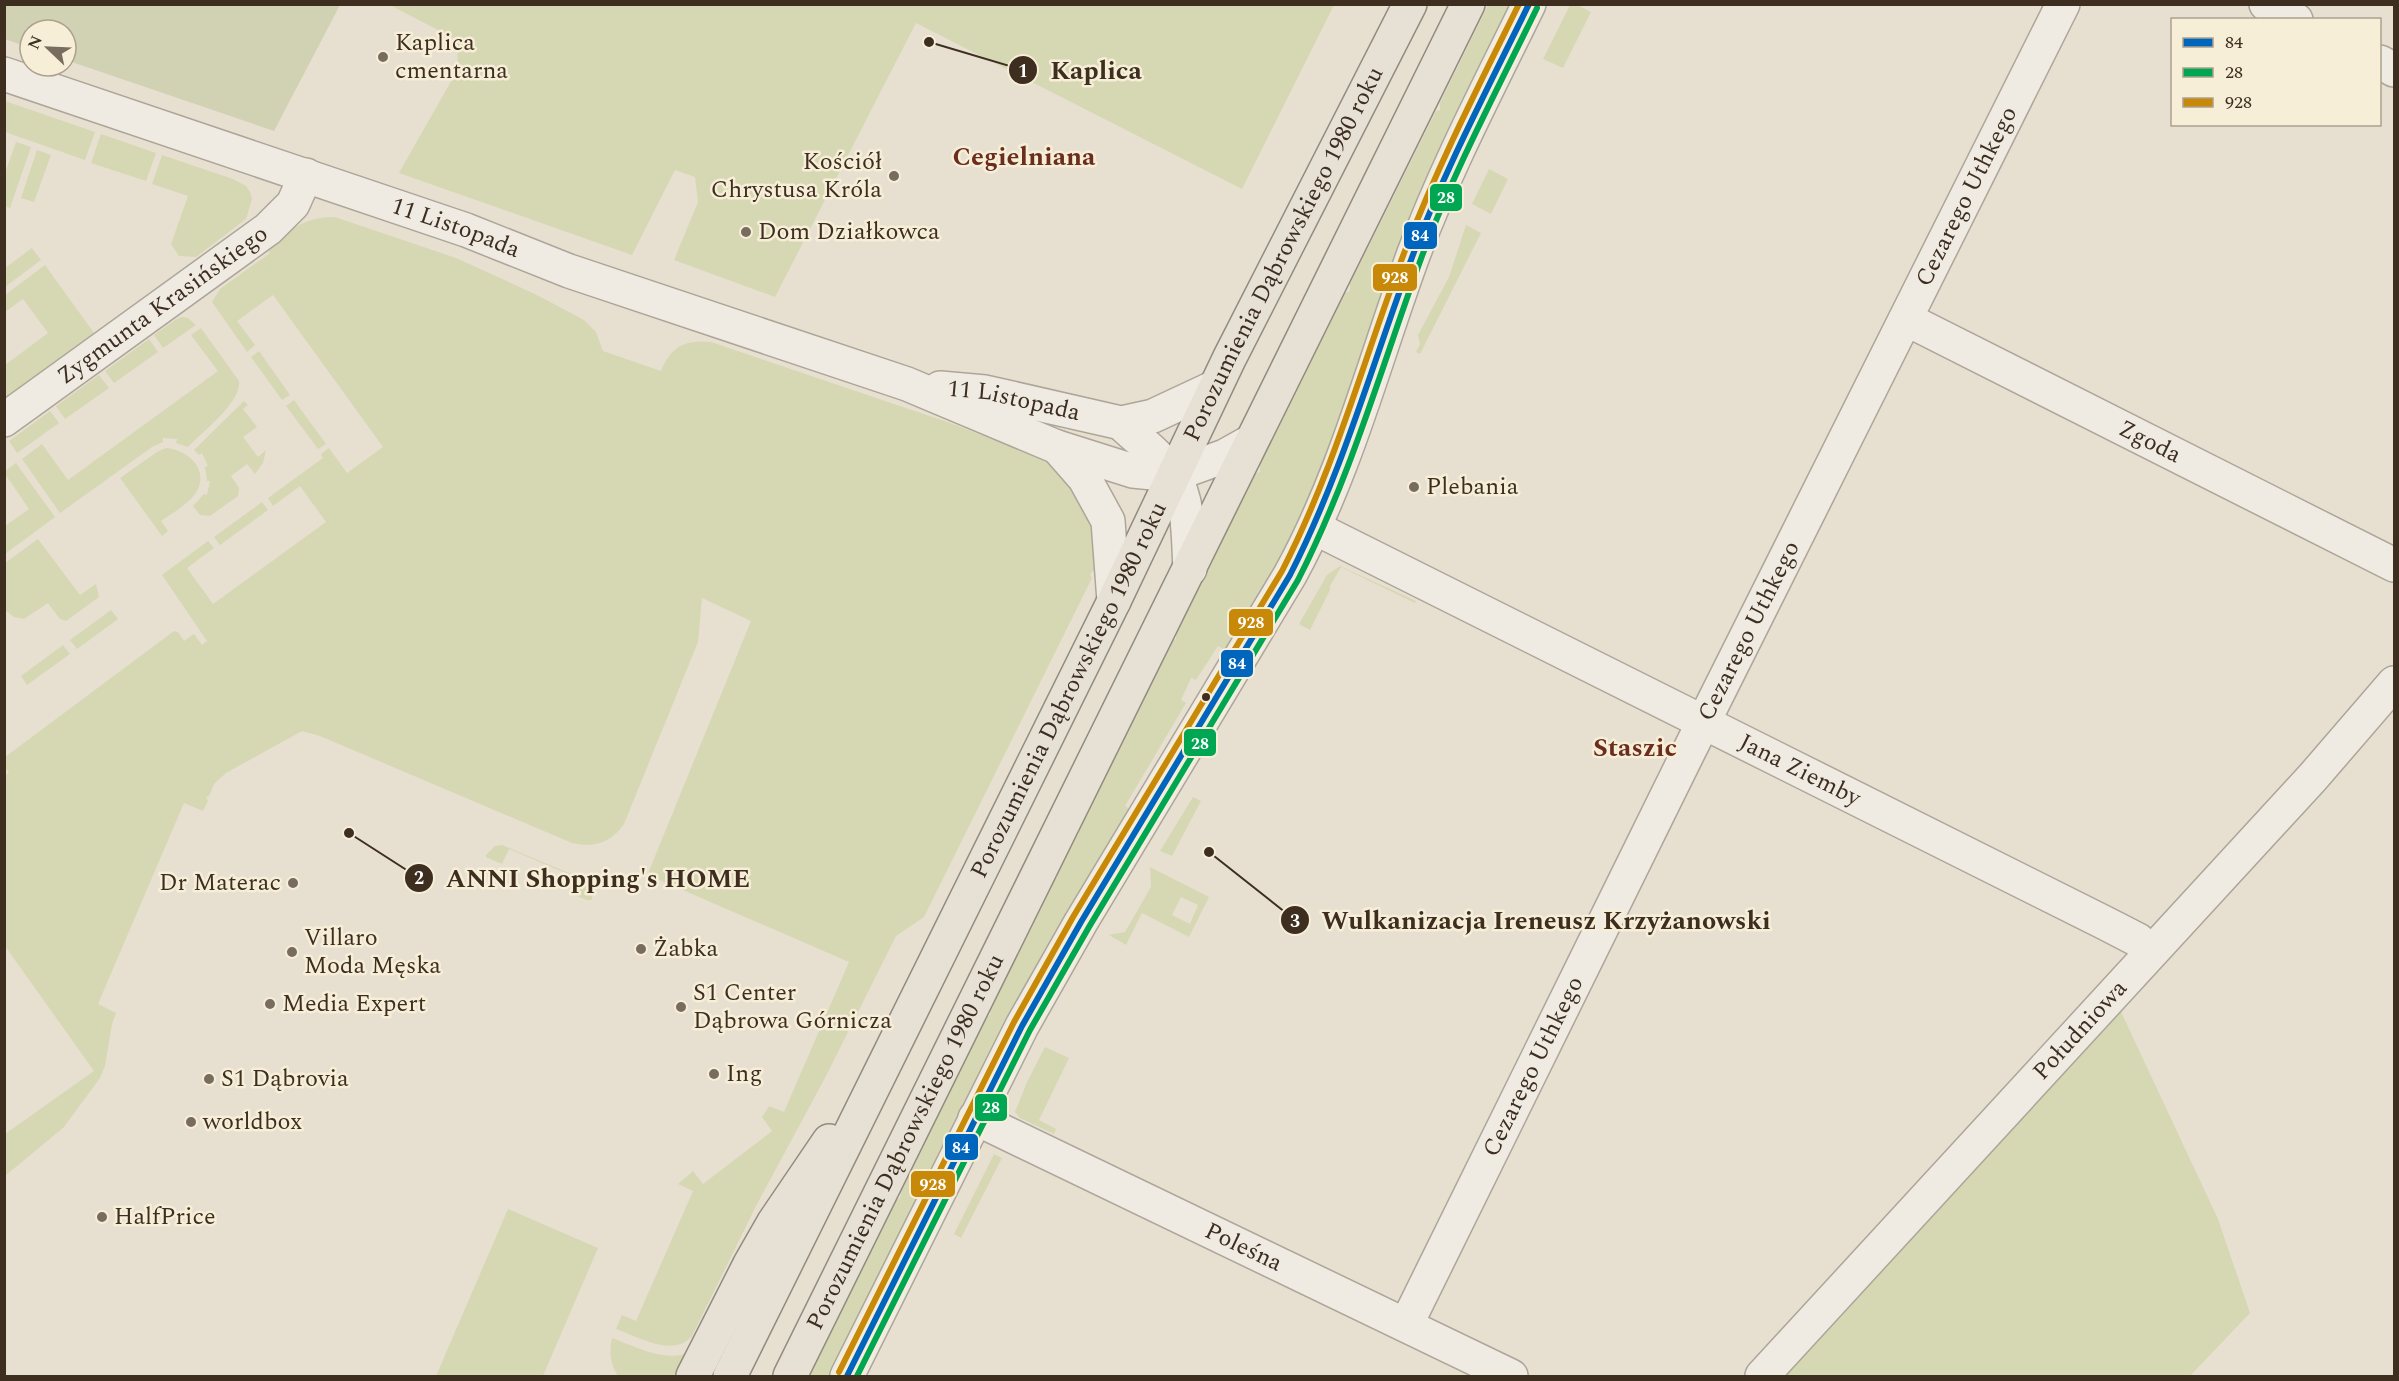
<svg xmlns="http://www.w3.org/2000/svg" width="2399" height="1381" viewBox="0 0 2399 1381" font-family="Spectral,serif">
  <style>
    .green { fill: #d6d7b3; fill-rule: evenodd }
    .cemetery { fill: #d1d1b3 }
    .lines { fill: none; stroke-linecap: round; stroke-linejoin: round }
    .minor-casing { stroke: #ada599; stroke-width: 36 }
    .major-casing { stroke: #928b80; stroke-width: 36 }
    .minor { stroke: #efebe3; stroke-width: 33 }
    .major { stroke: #e6e1d4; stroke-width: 33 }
    .bus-1-casing { stroke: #f7eed8; stroke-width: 10 }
    .bus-2-casing { stroke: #f7eed8; stroke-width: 10 }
    .bus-3-casing { stroke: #f7eed8; stroke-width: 10 }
    .bus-1 { stroke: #0065bd; stroke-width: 6 }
    .bus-2 { stroke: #00a651; stroke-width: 6 }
    .bus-3 { stroke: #c88808; stroke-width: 6 }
    .poi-dot { fill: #786c5e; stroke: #f7eed8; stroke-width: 2 }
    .bus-dot { fill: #3d2e20; stroke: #f7eed8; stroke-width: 2 }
    .labels { text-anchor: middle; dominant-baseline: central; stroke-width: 5; stroke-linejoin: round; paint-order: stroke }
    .poi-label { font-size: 24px; fill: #3d2e20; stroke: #f7eed8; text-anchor: start }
    .street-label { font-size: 24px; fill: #3d2e20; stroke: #f7eed8 }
    .neighbourhood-label { font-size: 26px; font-weight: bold; fill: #6b2e1e; stroke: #f7eed8 }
    .leader { fill: none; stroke: #3d2e20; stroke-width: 2 }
    .callout-dot { fill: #3d2e20; stroke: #f7eed8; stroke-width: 2 }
    .mark-label { font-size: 18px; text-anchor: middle; font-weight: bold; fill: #fff }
    .callout-label { font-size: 26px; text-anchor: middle; font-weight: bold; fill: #3d2e20; stroke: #f7eed8; stroke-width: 5; stroke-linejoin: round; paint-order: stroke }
    .line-badge { stroke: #f7eed8; stroke-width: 2 }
    .badge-label { font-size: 16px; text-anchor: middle; font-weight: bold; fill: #fff }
  </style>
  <rect width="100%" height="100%" fill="#e7e0d1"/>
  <path class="green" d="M390,5h944l-92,184 -326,-166 -141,274 -101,-37 24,-58 -3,-25 -20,-7 -43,85 -233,-82 59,-104 -1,-29z
    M1488,5h25l-184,449 -41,93 -61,104 -9,-5 -22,34 -5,-2 -10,22 5,3 -61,103 7,5 -300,565h-22l-1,-3 86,-173 4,-1 2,-4 -2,-4 86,-173 6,-4 -2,-5 86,-172 3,-1 1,-7 94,-189 3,-1v-7l79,-158 5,-2v-8l85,-171 5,-2v-7l86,-173 4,-1v-7z
    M1570,5h7l14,7 -28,56 -20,-9z
    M5,101l90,31 -10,28 -80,-28z
    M101,134l55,19 -10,28 -55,-18z
    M16,142l15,5 -21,61 -5,-2v-33z
    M37,150l14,5 -17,47 -13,-4z
    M162,155l71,24 13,7 4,6 2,7 -6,20 -50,38 -17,-1 -8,-12 17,-48 -36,-12z
    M1489,169l19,10 -17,35 -19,-10z
    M335,217l121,41 79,36 49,26 12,12 7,19 58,20c10,-24 23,-32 50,-29l242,82 84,33 14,6 37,37 9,57 -3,13 -4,4 2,4 -168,339 -28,19 -70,140 -70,130 -64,130c-19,22 -53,1 -76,-7l6,-14 14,6 57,-130 -15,-7 15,-13 10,13 69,-53 -10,-14 7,-11 15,6 65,-150 -187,-81 -8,-4 -5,-6 102,-250 -49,-23 -4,44 -74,182c-13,19 -30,24 -52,19l-252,-107 -18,-5 -76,42 -12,11 -5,12 -3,1 2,4 -5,10 -19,-8 -86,201 18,9 -4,11 -7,42 -5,12 -36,49 -59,49v-42l89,-63 -89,-125 -1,-171 5,-2 -4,-6v-10l169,-126 4,1 6,9 10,-7 8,11 5,-4 -45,-66 46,-34 6,7 -27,20 26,36 113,-82 -26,-36 -27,20 -5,-8 55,-40 -2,-4 8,-6 18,25 36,-26 -110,-152 -36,26 18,24 -8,7 -35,-50 8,-13 50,-36 -4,-6c21,-16 41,-31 69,-30z
    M1466,225l15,8 -61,121 -4,-2 4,-8 -2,-9 31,-58z
    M32,248l9,12 -36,27v-19z
    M45,265l49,68 -89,65v-33l43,-32 -25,-34 -18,13v-17z
    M182,317l6,1 8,7 -33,23 -9,-13 21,-15z
    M201,328l38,53c3,21 -37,51 -51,66l-12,-4 1,-4 -14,-1v4l-11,5 -92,66 -38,-54 20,-15 26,36 150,-109 -27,-36z
    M149,339l9,13 -44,31 -9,-12z
    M259,351l31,44 -8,5 -31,-43z
    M99,375l10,13 -44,31 -9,-13z
    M294,400l32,44 -8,5 -32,-43z
    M244,401l4,4 -5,4 14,18 -14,10 15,20 8,-7 -3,13 -8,11 -8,-10 -16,12 8,12 -1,8 -28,20 -10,-1 -7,-9 11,-12 3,1 3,-14h-3l-2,-14 3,-1 -6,-13 -3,2 -5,-5z
    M50,411l9,12 -42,30 -8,-12z
    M166,448c23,2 45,23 29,46 -8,11 -23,19 -34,27l7,10 -6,5 -42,-58 37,-26z
    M16,463l39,54 -50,37v-28l24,-17 -24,-35v-3z
    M262,502l6,8 -48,35 -6,-8z
    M38,539l42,56 16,-11 3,13 -33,24 -6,-2 -12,-16 -24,16 -10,-2 -9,-7v-47z
    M1340,566l76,35 -1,2 -74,-36 -11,19v4l-20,40 -11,-6 28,-49z
    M111,610l7,9 -41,30 -7,-9z
    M63,645l7,9 -43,31 -6,-9z
    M1193,797l8,4 -29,55 -12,-5z
    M502,845l81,34 9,10v11h-5l-13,-5 6,-16 -71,-30 -7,15 -16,-7v-2l9,-9z
    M1150,867l59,30 -20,40 -47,-24 -16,32 -17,-10 16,-3 26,-45zM1181,897l17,8 -8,19 -18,-9z
    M2115,999l103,220 32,94 -60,63h-411z
    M1045,1047l24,11 -30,62 17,9 -2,5 -34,-16 -5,-6 12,-30z
    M994,1154l8,4 -41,80 -7,-4z
    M508,1209l90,39 -55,128h-107z
    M612,1338c25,9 53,25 79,14l-8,24h-65c-8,-13 -9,-23 -6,-38z"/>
  <path class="cemetery" d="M5,4h335v1l-66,126 -208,-71v-30h-36v18l-25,-9z"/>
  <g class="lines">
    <defs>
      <g id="minor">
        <path d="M2266,4l30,16"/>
        <path d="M2380,62l14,8"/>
        <path id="s1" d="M4,74l462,156 103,41 338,113 150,63 76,24 40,4 52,-19 25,-14"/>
        <path id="s2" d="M1906,319l488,246"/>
        <path id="s3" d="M940,388l45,4 136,31 32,-7 62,-29"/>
        <path id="s4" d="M4,420l264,-191 25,-25 13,-29"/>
        <path d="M1121,423c15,15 42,35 53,53 16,28 14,62 16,93"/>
        <path d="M1057,447l28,32 23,42 6,80"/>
        <path id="s5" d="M1315,528l790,395 33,17 13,11"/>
        <path id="s6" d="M975,1118l536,258"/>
        <path id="s7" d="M1406,1325l281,-570 376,-751"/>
        <path d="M847,1376l175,-350 59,-104 209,-347c56,-102 84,-214 124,-322 32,-85 75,-167 115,-249"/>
        <path id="s8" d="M1762,1376l551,-599 81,-94"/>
      </g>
      <g id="major">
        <path d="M693,1376l57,-112 24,-42 55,-81"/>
        <path id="s9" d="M730,1376l384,-775 115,-242 181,-355"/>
        <path id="s10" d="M790,1376l678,-1372"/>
      </g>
    </defs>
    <use href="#minor" class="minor-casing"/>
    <use href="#major" class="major-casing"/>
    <use href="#minor" class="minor"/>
    <use href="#major" class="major"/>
    <defs>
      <path id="bus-1" d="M847,1376l175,-350 59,-104 209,-347c53,-104 83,-214 124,-323 32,-85 75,-166 115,-248"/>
      <path id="bus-2" d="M857,1376l173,-346 59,-103 209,-347c53,-104 84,-215 124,-324 32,-85 75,-166 115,-248"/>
      <path id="bus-3" d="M839,1372l175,-350 59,-105 209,-346c54,-105 82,-214 124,-323 32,-83 73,-163 113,-244"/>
    </defs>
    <use href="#bus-1" class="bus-1-casing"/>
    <use href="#bus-2" class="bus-2-casing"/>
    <use href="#bus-3" class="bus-3-casing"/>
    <use href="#bus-1" class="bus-1"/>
    <use href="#bus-2" class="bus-2"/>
    <use href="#bus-3" class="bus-3"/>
  </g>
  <g class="poi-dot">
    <circle cx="383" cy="57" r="6"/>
    <circle cx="894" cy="176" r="6"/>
    <circle cx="746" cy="232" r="6"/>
    <circle cx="1414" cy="487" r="6"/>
    <circle cx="293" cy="883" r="6"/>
    <circle cx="641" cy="949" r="6"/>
    <circle cx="292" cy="952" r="6"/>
    <circle cx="270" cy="1004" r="6"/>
    <circle cx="681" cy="1007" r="6"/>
    <circle cx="714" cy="1074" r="6"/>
    <circle cx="209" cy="1079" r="6"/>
    <circle cx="191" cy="1122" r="6"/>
    <circle cx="102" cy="1217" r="6"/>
  </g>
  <circle class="bus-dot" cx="1206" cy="697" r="5"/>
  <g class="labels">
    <g class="poi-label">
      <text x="395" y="43">Kaplica<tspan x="395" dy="28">cmentarna</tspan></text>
      <text x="882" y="162" text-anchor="end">Kościół<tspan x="882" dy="28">Chrystusa Króla</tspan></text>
      <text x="758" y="232">Dom Działkowca</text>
      <text x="1426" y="487">Plebania</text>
      <text x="281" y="883" text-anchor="end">Dr Materac</text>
      <text x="304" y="938">Villaro<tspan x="304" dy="28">Moda Męska</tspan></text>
      <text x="653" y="949">Żabka</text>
      <text x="693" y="993">S1 Center<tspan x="693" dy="28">Dąbrowa Górnicza</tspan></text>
      <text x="282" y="1004">Media Expert</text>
      <text x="726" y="1074">Ing</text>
      <text x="221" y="1079">S1 Dąbrovia</text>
      <text x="203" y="1122">worldbox</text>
      <text x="114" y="1217">HalfPrice</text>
    </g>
    <g class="street-label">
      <text stroke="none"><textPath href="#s7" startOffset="1260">Cezarego Uthkego</textPath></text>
      <text stroke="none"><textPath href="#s1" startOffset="477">11 Listopada</textPath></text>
      <text stroke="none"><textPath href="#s9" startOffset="1251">Porozumienia Dąbrowskiego 1980 roku</textPath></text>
      <text stroke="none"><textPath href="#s4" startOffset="196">Zygmunta Krasińskiego</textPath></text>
      <text stroke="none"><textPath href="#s3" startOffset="75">11 Listopada</textPath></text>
      <text stroke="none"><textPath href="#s2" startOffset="273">Zgoda</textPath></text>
      <text stroke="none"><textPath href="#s7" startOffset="774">Cezarego Uthkego</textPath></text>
      <text stroke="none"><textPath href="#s9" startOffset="765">Porozumienia Dąbrowskiego 1980 roku</textPath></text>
      <text stroke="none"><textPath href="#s5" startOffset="542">Jana Ziemby</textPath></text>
      <text stroke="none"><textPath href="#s8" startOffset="470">Południowa</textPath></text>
      <text stroke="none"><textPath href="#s7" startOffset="288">Cezarego Uthkego</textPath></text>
      <text stroke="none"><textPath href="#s10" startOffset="261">Porozumienia Dąbrowskiego 1980 roku</textPath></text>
      <text stroke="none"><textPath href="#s6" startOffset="298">Poleśna</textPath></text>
    </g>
    <g class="neighbourhood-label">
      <text x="1024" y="157">Cegielniana</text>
      <text x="1635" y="748">Staszic</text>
    </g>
  </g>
  <path class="leader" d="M929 42L1023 70M349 833L419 878M1209 852L1295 920"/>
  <g class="callout-dot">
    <circle cx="929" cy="42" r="6"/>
    <circle cx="349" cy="833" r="6"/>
    <circle cx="1209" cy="852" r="6"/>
    <circle cx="1023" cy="70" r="15"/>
    <circle cx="419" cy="878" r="15"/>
    <circle cx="1295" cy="920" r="15"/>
  </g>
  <g class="mark-label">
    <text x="1023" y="77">1</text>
    <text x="419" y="884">2</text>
    <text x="1295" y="927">3</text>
  </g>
  <g class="callout-label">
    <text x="1096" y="79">Kaplica</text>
    <text x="598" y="887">ANNI Shopping's HOME</text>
    <text x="1546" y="929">Wulkanizacja Ireneusz Krzyżanowski</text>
  </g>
  <g class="line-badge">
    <rect x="1429" y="183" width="34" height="29" rx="6" fill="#00a651"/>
    <rect x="1403" y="221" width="35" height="29" rx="6" fill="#0065bd"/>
    <rect x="1372" y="263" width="46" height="29" rx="6" fill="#c88808"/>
    <rect x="1228" y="608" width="46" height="29" rx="6" fill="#c88808"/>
    <rect x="1220" y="649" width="34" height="29" rx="6" fill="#0065bd"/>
    <rect x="1183" y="728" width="34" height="29" rx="6" fill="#00a651"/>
    <rect x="974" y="1093" width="34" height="29" rx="6" fill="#00a651"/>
    <rect x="944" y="1133" width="35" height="28" rx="6" fill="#0065bd"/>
    <rect x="910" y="1170" width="46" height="28" rx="6" fill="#c88808"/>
  </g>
  <g class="badge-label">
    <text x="1446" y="203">28</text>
    <text x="1420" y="241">84</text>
    <text x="1395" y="283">928</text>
    <text x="1251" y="628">928</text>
    <text x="1237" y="669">84</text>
    <text x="1200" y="749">28</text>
    <text x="991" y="1113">28</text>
    <text x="961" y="1153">84</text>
    <text x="933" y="1190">928</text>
  </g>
  <rect width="2399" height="1381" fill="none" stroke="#3d2e20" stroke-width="12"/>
  <rect x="2171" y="18" width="210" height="108" fill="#f7eed8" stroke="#ada18e" stroke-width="1.5"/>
  <rect x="2183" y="38" width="30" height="9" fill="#0065bd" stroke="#ada18e" stroke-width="1.5"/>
  <text x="2225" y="48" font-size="18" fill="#3d2e20">84</text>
  <rect x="2183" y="68" width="30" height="9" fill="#00a651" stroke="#ada18e" stroke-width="1.5"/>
  <text x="2225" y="78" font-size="18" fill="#3d2e20">28</text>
  <rect x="2183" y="98" width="30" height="9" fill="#c88808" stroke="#ada18e" stroke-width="1.5"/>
  <text x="2225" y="108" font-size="18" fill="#3d2e20">928</text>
  <g transform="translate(48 48) rotate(293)"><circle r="28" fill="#f7eed8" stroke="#ada18e" stroke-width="1.5"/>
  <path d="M0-4.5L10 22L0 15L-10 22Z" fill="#786c5e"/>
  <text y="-9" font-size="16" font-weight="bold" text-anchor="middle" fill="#3d2e20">N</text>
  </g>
</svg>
